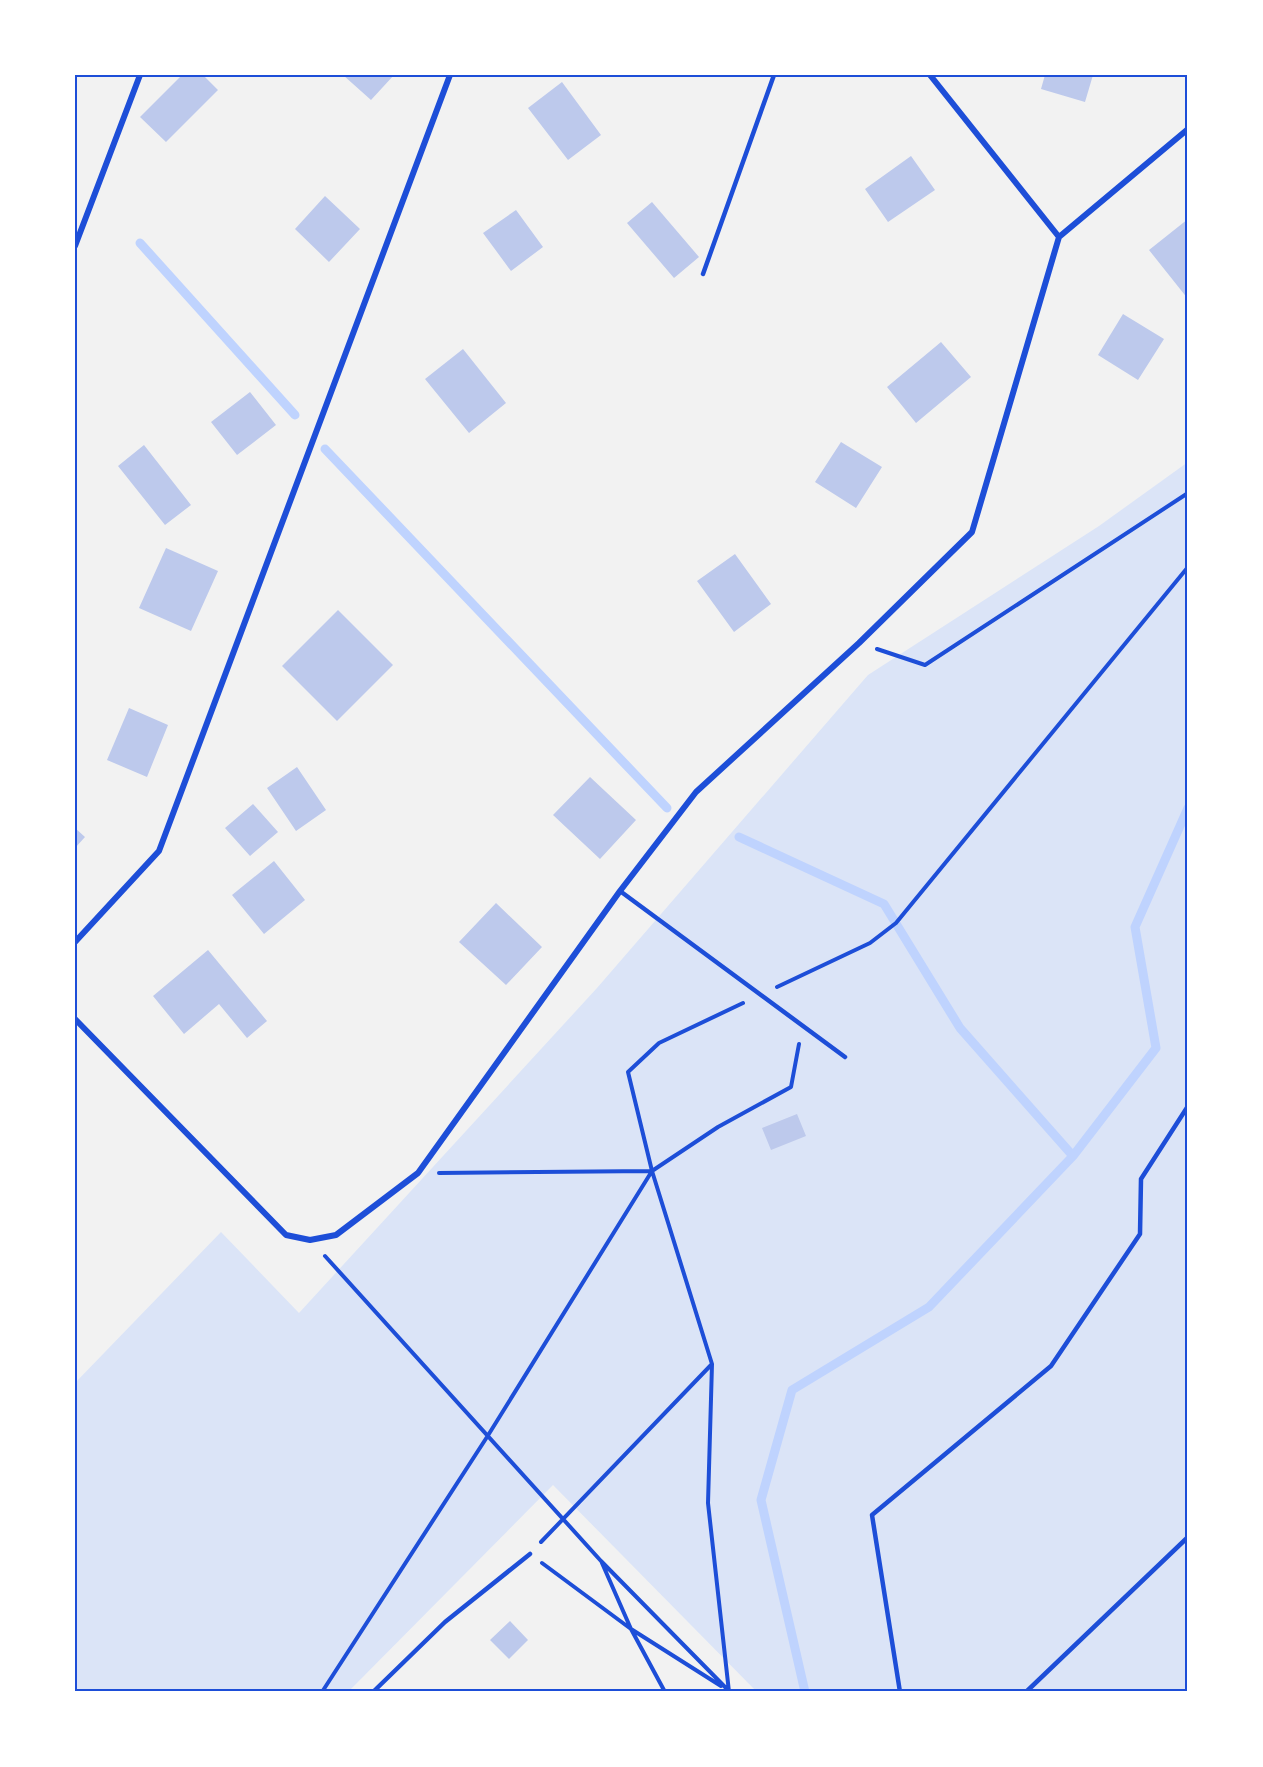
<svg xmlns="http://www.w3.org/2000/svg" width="1263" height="1767" viewBox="0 0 1263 1767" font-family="'PT Sans Narrow',sans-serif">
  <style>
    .green { fill: #dbe4f7 }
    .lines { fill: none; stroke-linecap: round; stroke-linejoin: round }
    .stream { stroke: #bfd3fe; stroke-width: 9 }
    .building { fill: #bdc9ec }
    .path { stroke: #1d4ed8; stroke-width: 4 }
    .service { stroke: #1d4ed8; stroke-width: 4.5 }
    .minor { stroke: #1d4ed8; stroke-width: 6 }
    .neatline { fill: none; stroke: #1d4ed8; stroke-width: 2 }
  </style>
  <rect width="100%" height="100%" fill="#f2f2f2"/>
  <path class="green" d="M1188,462v1230h-431l-204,-207 -205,207h-273v-309l146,-151 78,81 298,-325 271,-313 231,-149z"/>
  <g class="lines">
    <path class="stream" d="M140,243l155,172
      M325,449l342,359
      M739,837l145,67 76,124 113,128
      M805,1692l-44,-192 31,-110 137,-83 144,-151 83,-108 -21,-121 53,-119"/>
  </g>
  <path class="building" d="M182,75h21l15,15 -52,52 -26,-25z
    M343,75h51l-23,25z
    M1045,75h48l-8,27 -44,-13z
    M562,82l39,53 -33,25 -40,-52z
    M911,156l24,34 -47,32 -23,-33z
    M325,196l35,33 -31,33 -34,-33z
    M652,202l47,55 -25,21 -47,-55z
    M516,210l27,37 -32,24 -28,-38z
    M1188,219v80l-39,-49z
    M1123,314l41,25 -26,41 -40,-25z
    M941,342l30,35 -55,46 -29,-36z
    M463,349l43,54 -37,30 -44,-54z
    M250,392l26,33 -39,30 -26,-33z
    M841,442l41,25 -26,41 -41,-26z
    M144,445l47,60 -26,20 -47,-59z
    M166,548l52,23 -27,60 -52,-23z
    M735,554l36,50 -37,28 -37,-51z
    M338,610l55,55 -56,56 -55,-55z
    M129,708l39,17 -21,52 -40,-17z
    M297,767l29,43 -30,21 -29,-43z
    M590,777l46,43 -36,39 -47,-44z
    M253,804l25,28 -28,24 -25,-28z
    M75,828l10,9 -10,11z
    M274,861l31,39 -41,34 -32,-39z
    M496,903l46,44 -36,38 -47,-43z
    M208,950l59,71 -20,17 -28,-34 -35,30 -31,-38z
    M797,1114l9,22 -35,14 -9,-22z
    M510,1621l18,19 -19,19 -19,-19z"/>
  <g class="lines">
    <path class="path" d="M877,649l48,16 263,-172
      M777,987l93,-44 26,-20 292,-356
      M439,1173l213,-2
      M325,1256l276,305 125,127
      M541,1542l170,-177
      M542,1563l89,66 90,57
      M602,1563l29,66 34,63
      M322,1692l165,-255 165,-266 66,-44 73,-40 8,-43
      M729,1692l-21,-189 4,-139 -60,-193 -24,-99 31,-29 84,-40"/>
    <path class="service" d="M703,274l71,-199
      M620,891l225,166
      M373,1692l72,-70 85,-68
      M900,1692l-28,-177 179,-149 89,-132 1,-55 47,-73
      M1026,1692l162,-155"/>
    <path class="minor" d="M930,75l129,162
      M75,246l65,-171
      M75,942l84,-91 291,-776
      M75,1019l211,216 24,5 26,-5 82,-62 202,-282 76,-99 163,-149 113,-111 87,-295 129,-108"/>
  </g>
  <rect width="1263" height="1767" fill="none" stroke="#ffffff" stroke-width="153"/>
  <rect x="76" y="76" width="1110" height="1614" class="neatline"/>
</svg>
